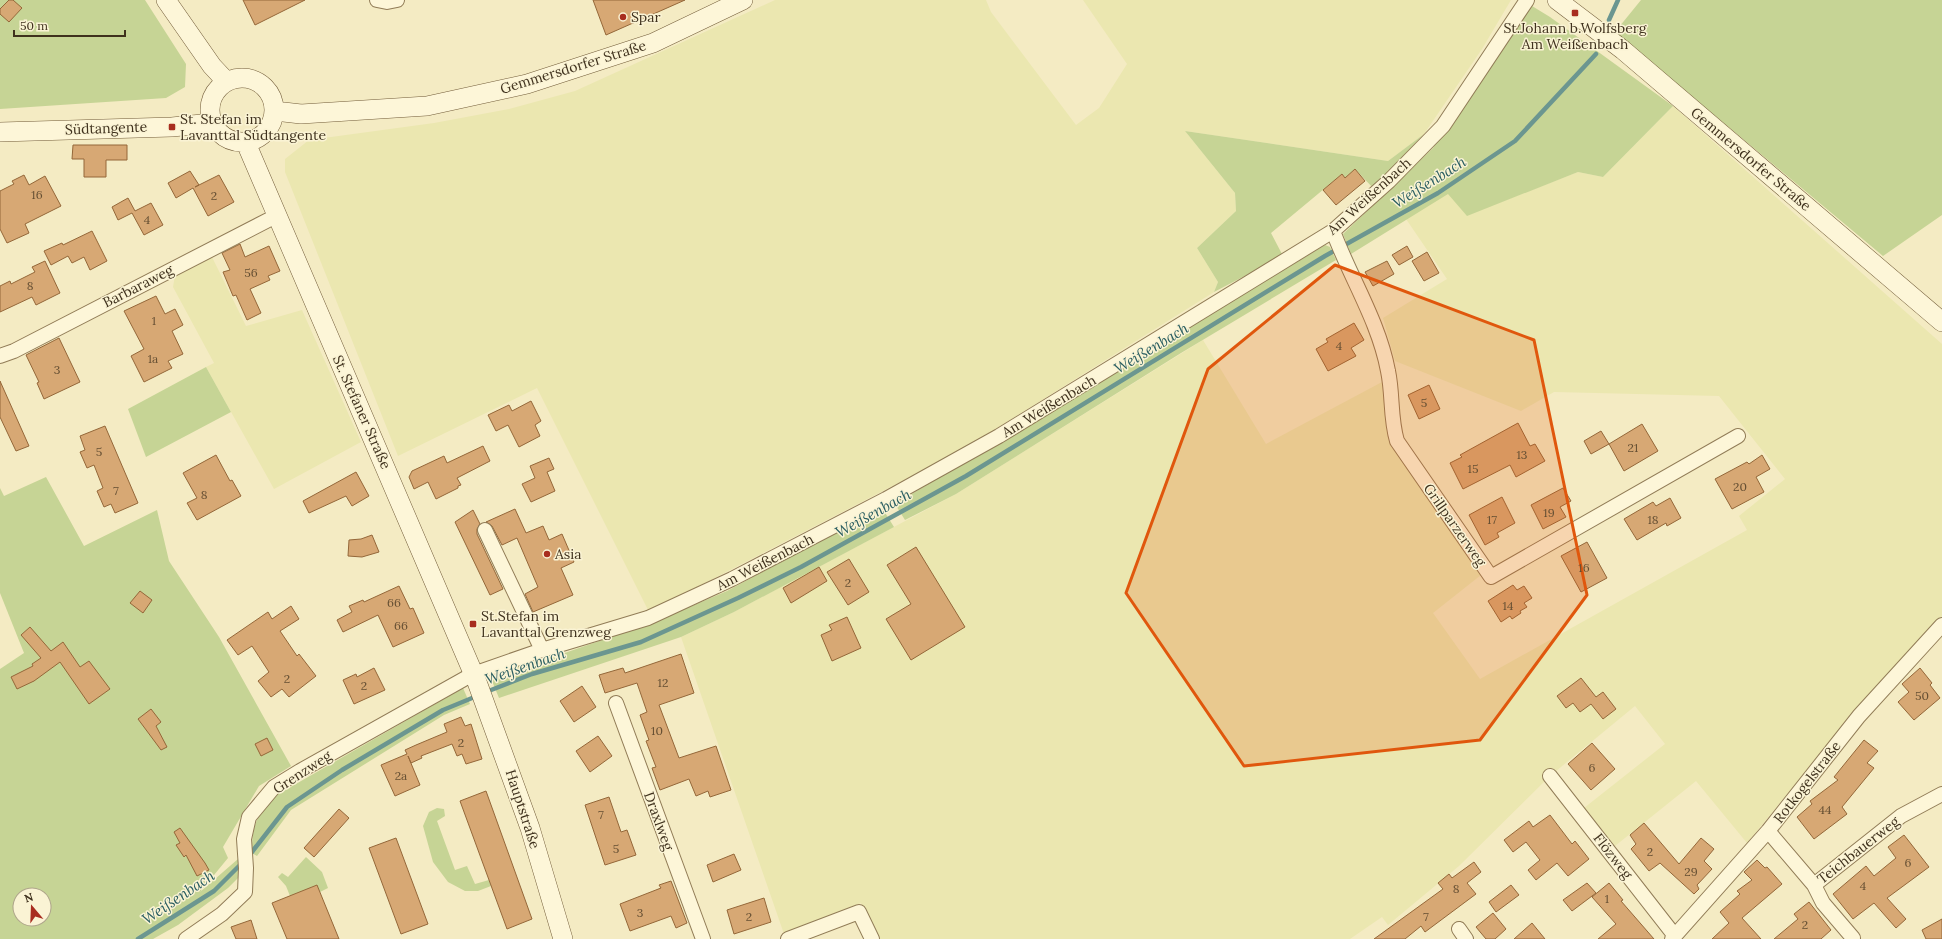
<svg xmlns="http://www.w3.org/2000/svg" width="1942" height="939" viewBox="0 0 1942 939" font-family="Lora,serif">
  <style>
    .farmland { fill: #ebe7b0 }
    .green { fill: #c6d495; fill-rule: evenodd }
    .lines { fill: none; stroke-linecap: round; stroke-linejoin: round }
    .stream { stroke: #6b9690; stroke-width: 4.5 }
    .building { fill: #d7a874; stroke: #946739 }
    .minor-casing { stroke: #917c57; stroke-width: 16 }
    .secondary-casing { stroke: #735d3a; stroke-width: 20 }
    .minor { stroke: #fdf6d8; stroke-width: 14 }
    .secondary { stroke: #fdf6d8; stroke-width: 19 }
    .marked { fill: #e0570d; fill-opacity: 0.2; stroke: #e0570d; stroke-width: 3; stroke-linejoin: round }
    .poi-dot { fill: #a82d1f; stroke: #faf3d4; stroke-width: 1.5 }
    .labels { text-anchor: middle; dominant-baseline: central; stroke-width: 3; stroke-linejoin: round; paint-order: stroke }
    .number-label { font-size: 12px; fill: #654f33 }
    .poi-label { font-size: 14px; fill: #3f311d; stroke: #faf3d4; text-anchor: start }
    .street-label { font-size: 14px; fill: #3f311d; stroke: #faf3d4 }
    .water-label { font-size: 15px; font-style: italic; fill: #2a5e61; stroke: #faf3d4 }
  </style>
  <rect width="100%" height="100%" fill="#f4ebc3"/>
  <path class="farmland" d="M775,0h211l5,12 85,113 23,-17 28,-44 -44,-64h428l-29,49 -58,85 -36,27 -203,-30 50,62 1,18 -39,37 21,34 -4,10 -250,157 -315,163 -112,-224 -139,68 -113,-284v-13l24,-19 125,-17 75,-14 66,-18z
    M1673,106l269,238v272l-84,92 -111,135 -51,-62 -81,65 -31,-38 81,-64 -30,-38 -85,70 -91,90 -71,59 -6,-8 -32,22h-471l-18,-36 -77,31 -103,-297 53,-25 222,-118 247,-154 63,104 116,-62 6,57 93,136 -48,38 47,66 267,-149 -8,-14 46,-37 -66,-83 -165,-4 -33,19 -126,-50 -12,-43 64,-39 -41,-60 42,-26 19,22 111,-43 25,5z
    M212,257l34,69 56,-16 59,132 -87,47 -68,-122 8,-4 -41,-76 2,-12z"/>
  <path class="green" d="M0,0h145l41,64 -1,23 -19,11 -166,11z
    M1641,0h301v215l-59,41 -268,-224z
    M1532,6l18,11 123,89 -70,71 -25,-5 -111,44 -19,-22 -97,60 -8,-20 90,-86z
    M1185,131l203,30 36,-27 -51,54 -18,-19 -10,9 -3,-4 -71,59 12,23 -69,36 4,-10 -21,-34 39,-37 -1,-18z
    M1325,245l5,2 6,13 -155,93 -225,141 -51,26 -10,-16z
    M206,367l25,45 -85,45 -18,-48z
    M46,477l38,69 73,-36 12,51 50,76 72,129 -32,20 -36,61 5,11 -28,34 38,-33 1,18 -11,11 -50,37 -25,14h-153v-270l24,-16 -24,-60v-105l4,8zM20,895h24v24h-24z
    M884,511l10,16 -160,85 -53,25 -182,61 -9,-22 23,-10 43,-10 98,-34 73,-31 143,-77z
    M463,688l7,16 -26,11 -153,95 -34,46 -5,-3c0,-28 4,-37 23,-57z
    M437,808l7,1 1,7 -8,5 18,49 12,-4 8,18 14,-4 2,6 -13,5h-13l-17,-9 -15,-20 -10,-36 6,-14z
    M306,857l16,15 6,16 -8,4 -3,-7 -27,11 -4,-10 -8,-9 4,-4 6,4z"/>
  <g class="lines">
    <path class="stream" d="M1609,20l9,-20
      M486,692l46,-18 109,-32 97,-44 63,-31 165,-91 359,-220 113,-63 77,-52 81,-87
      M248,857l39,-50 55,-37 101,-60 34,-14
      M138,939l76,-48 28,-28"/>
  </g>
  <path class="building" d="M9,0h4l9,8 -13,14 -9,-8v-5z
    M243,0h62l-50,25z
    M593,0h92l-79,35z
    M73,145h54v15h-21v17h-22v-18h-12z
    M1355,169l10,12 -29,24 -13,-15 19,-16 3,4z
    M190,171l9,14 -4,2 24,-12 15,27 -26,14 -15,-28 -17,10 -8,-15z
    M24,175l5,10 16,-9 16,30 -36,18 4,9 -22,10 -7,-14v-38l14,-7 -2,-3z
    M128,198l7,13 16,-8 12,22 -19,10 -12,-22 -14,7 -6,-13z
    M92,231l15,30 -17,9 -6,-13 -12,6 -4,-7 -17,9 -7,-14 18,-8 1,2z
    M240,244l5,13 24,-11 11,25 -12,5 2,4 -20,9 11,24 -14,7 -11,-25 -3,1 -10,-24 7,-2 -8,-17z
    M1407,246l6,11 -14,8 -7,-10z
    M1427,252l12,21 -15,8 -12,-20z
    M45,261l15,32 -24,12 -4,-8 -32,15v-26l10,-5 1,3 24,-12 -3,-5z
    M1387,261l7,13 -21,12 -8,-14z
    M156,296l9,18 10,-5 8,16 -11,6 11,23 -15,7 4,7 -28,14 -13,-26 13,-7 -20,-38z
    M1354,323l10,17 -13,8 5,8 -28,15 -12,-22 12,-7 -2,-3z
    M59,338l21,44 -36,17 -7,-16 2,-1 -13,-27z
    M0,381l29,65 -13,5 -16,-34z
    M1429,385l11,24 -21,10 -11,-24z
    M531,401l10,20 -6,4 5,11 -21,11 -11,-22 -12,6 -8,-16 21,-10 3,6z
    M1518,423l12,23 5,-2 10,17 -29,16 -6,-12 -47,24 -13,-26 12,-6 -2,-2z
    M1642,424l16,27 -34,20 -15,-27z
    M105,426l33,77 -23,10 -4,-9 -7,3 -7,-16 6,-3 -9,-23 -7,3 -7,-16 5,-2 -5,-14z
    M1601,431l8,13 -18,10 -7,-13z
    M483,446l7,15 -33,17 4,7 -3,1v2l-22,11 -8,-17 -14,7 -5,-12 3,-6 32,-15 3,7z
    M216,455l14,26 2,-1 9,16 -44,24 -10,-17 10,-5 -14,-25z
    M1762,455l8,14 -14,8 8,15 -32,17 -17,-30 32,-17 2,2z
    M549,458l5,11 -7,3 8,19 -24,11 -9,-18 13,-6 -5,-12z
    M356,472l13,24 -17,10 -6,-10 -37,17 -6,-12z
    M1563,488l8,13 -11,6 6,10 -23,12 -12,-24z
    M1502,497l13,26 -18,10 2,4 -14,8 -16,-30z
    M1670,498l11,20 -14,8 -1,-3 -29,17 -13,-21 29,-17 3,4z
    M515,509l11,24 17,-7 6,14 13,-6 12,28 -13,6 12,27 -40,17 -8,-18 13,-7 -21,-49 -15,7 -10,-19 -6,-4z
    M473,510l7,14 -3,5v5l26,55 -13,6 -35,-73z
    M372,535l7,17 -17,5 -14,-1 1,-16 12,-1z
    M1587,542l20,36 -26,14 -20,-36z
    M916,547l49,80 -54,33 -25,-41 25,-15 -24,-39z
    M849,559l20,33 -21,13 -21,-33z
    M819,567l8,14 -36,22 -8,-15z
    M1513,585l4,5 7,-4 8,12 -8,5 3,4 -7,4 1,2 -9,6 -2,-3 -9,6 -13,-21z
    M399,586l11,23 3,-1 11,25 -31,14 -15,-32 -35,17 -6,-12 15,-8 -3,-6 14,-6 1,2z
    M140,591l12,9 -9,13 -13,-10z
    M291,606l8,13 -19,12 17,25 2,-2 17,22 -27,21 -7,-8 -11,8 -13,-16 11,-9 -17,-26 -14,9 -11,-15 41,-28 4,7z
    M847,617l14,31 -29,13 -11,-26 11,-5 -3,-5z
    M30,627l21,24 12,-9 17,25 9,-6 21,28 -21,15 -29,-42 -26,19 -17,8 -6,-12 22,-11 -1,-2 9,-6 -20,-23z
    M681,654l13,39 -35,12 20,53 37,-12 15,44 -21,7 -2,-6 -12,5 -7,-17 -29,11 -8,-22 4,-1 -10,-26 3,-1 -9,-25 7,-3 -10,-29 -32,10 -6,-18 24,-7 2,5z
    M374,668l11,22 -31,14 -11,-24 13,-6 1,3z
    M1920,668l12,15 -2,2 10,13 -26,22 -16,-18 11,-10 -7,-8z
    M1581,678l15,19 7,-5 13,17 -13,10 -12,-15 -11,8 -7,-9 -7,5 -9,-12z
    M582,686l14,21 -22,15 -14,-21z
    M151,709l10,13 -5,4 11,21 -6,3 -23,-31z
    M461,717l4,9 6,-2 11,35 -16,5 -4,-10 -5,2 -5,-12 -31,12 1,2 -11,5 -3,-7 12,29 -25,11 -14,-31 26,-11 -2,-4 11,-5 31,-13 -3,-8z
    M598,736l14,20 -22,16 -14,-21z
    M267,738l6,12 -12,6 -6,-12z
    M1864,740l14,11 -11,12 7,5 -32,39 5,7 -33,25 -17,-22 15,-13 -2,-3 28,-21 -4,-3z
    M1592,743l23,26 -24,21 -23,-26z
    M486,791l46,128 -25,10 -47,-128z
    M609,797l12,35 6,-2 9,25 -31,10 -20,-60z
    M339,809l10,9 -35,39 -10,-9z
    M1550,815l22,29 3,-3 14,18 -21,17 -11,-13 -21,17 -8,-10 12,-10 -14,-18 -13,10 -9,-12 25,-19 4,6z
    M1644,823l35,41 22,-26 13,11 -10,12 8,8 -15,16 2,4 -5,5 -34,-31 -11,8 -18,-22 5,-5 -6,-9z
    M180,828l25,35 4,7 -12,6 -11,-21 -2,2 -8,-12 4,-2 -6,-11z
    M1904,835l25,32 -42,31 19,21 -10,9 -22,-25 -21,16 -20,-25 33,-28 8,10 22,-18 -8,-11z
    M396,838l32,86 -27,10 -32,-86z
    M734,854l7,16 -28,12 -6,-17z
    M1757,860l8,8 2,-1 15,17 -40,34 19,21h-49l17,-16 -9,-11 20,-18 -3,-3 15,-11 -8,-8z
    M1474,862l7,10 -14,11 9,11 -51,38 -4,-6 -16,13h-31l69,-50 -5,-6 11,-9 3,4z
    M671,881l16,42 -11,5 -5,-12 -41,15 -10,-27 41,-16 -2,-3z
    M1587,883l9,10 -24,18 -9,-11z
    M1609,883l14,17 -2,1 33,38h-56l18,-15 -24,-27z
    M317,885l22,54h-52l-15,-36z
    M1511,885l8,10 -23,17 -7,-10z
    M764,898l7,24 -37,12 -7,-24z
    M1809,902l22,28 -10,9h-47l24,-20 -4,-5z
    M1493,913l13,16 -11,10h-9l-10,-12z
    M1942,919v20h-16l-4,-9z
    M251,920l6,19h-21l-5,-12z
    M1532,923l13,16h-31z"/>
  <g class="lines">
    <defs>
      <path id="minor" d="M377,0l10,2 10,-2
        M1333,231c17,46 46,91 55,140 5,23 2,47 9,70l94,136 247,-141
        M0,356l14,-5 262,-135
        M485,530l57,120
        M616,703l87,236
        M1550,776l125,160
        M1768,831l46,54 87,-69 41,-22
        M1814,885l9,18 30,35
        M1459,929l7,10
        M186,939l36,-25 23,-22 1,-24 -2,-29 5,-22 25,-30 26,-16 173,-97 69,-24 106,-32 84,-39 154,-80 113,-63 334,-205 56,-50 54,-55 84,-126
        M788,939l71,-27 13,27
        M1672,939l96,-108 91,-115 83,-91"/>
      <path id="secondary" d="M166,0l46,66 14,15
        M1557,0l66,50 319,272
        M210 110a32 32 0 1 1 64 0a32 32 0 1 1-64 0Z
        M275,111l26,3 126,-8 100,-22 126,-41 90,-43
        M0,132l172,-5 40,-4
        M246,143l231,539 53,146 33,111"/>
    </defs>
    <use href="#minor" class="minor-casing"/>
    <use href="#secondary" class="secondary-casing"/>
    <use href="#minor" class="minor"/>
    <use href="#secondary" class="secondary"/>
  </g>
  <path class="marked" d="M1335,265l199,75 53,255 -107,145 -236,26 -118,-173 82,-224z"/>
  <g class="poi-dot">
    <rect x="1571" y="9" width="8" height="8" rx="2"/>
    <circle cx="623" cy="17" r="4"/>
    <rect x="168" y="123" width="8" height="8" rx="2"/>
    <circle cx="547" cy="554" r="4"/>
    <rect x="469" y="620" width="8" height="8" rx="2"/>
  </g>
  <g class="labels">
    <g class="number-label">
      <text x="37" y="194">16</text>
      <text x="214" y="195">2</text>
      <text x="147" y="219">4</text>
      <text x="251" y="272">56</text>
      <text x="30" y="285">8</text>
      <text x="154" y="320">1</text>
      <text x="1339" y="345">4</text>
      <text x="153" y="358">1a</text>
      <text x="57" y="369">3</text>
      <text x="1424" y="402">5</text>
      <text x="1633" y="447">21</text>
      <text x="99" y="451">5</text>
      <text x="1522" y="454">13</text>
      <text x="1473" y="468">15</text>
      <text x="1740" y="486">20</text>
      <text x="116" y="490">7</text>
      <text x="204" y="494">8</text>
      <text x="1549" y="512">19</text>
      <text x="1492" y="519">17</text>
      <text x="1653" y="519">18</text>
      <text x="1584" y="567">16</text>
      <text x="848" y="582">2</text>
      <text x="394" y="602">66</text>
      <text x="1508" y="605">14</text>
      <text x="401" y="625">66</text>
      <text x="287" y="678">2</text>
      <text x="663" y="682">12</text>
      <text x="364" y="685">2</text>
      <text x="1922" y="695">50</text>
      <text x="657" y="730">10</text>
      <text x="461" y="742">2</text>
      <text x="1592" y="767">6</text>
      <text x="401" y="775">2a</text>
      <text x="1825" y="809">44</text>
      <text x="601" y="814">7</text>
      <text x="616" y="848">5</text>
      <text x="1650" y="851">2</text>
      <text x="1908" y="862">6</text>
      <text x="1691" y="871">29</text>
      <text x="1863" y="885">4</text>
      <text x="1456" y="888">8</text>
      <text x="1607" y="898">1</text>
      <text x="640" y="912">3</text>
      <text x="749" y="916">2</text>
      <text x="1426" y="916">7</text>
      <text x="1805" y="924">2</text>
    </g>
    <g class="poi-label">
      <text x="631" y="17">Spar</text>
      <text x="1575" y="28" text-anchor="middle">St.Johann b.Wolfsberg<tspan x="1575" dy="16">Am Weißenbach</tspan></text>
      <text x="180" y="119">St. Stefan im<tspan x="180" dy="16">Lavanttal Südtangente</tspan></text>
      <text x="555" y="554">Asia</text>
      <text x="481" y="616">St.Stefan im<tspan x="481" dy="16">Lavanttal Grenzweg</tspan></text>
    </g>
    <g class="street-label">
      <text transform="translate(573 67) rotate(-17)">Gemmersdorfer Straße</text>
      <text transform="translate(106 128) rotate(-2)">Südtangente</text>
      <text transform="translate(1751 159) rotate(40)">Gemmersdorfer Straße</text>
      <text transform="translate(1369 196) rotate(-42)">Am Weißenbach</text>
      <text transform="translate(138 286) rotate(-27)">Barbaraweg</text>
      <text transform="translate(1049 406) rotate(-31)">Am Weißenbach</text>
      <text transform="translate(362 412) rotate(66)">St. Stefaner Straße</text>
      <text transform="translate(1455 525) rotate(55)">Grillparzerweg</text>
      <text transform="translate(765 562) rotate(-27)">Am Weißenbach</text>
      <text transform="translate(302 772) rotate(-33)">Grenzweg</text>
      <text transform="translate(1807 782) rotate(-52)">Rotkogelstraße</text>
      <text transform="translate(523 809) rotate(72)">Hauptstraße</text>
      <text transform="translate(659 821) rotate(70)">Draxlweg</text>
      <text transform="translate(1858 850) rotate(-38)">Teichbauerweg</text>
      <text transform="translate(1613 856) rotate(52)">Flözweg</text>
    </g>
    <g class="water-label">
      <text transform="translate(1429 182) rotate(-32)">Weißenbach</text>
      <text transform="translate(1151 348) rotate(-31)">Weißenbach</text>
      <text transform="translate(873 513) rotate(-29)">Weißenbach</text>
      <text transform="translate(525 666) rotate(-19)">Weißenbach</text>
      <text transform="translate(178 897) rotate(-34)">Weißenbach</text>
    </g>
  </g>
  <g transform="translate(32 907) rotate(341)"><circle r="19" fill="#faf3d4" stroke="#afa58b"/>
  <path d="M0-3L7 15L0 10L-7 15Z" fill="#a82d1f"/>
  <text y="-6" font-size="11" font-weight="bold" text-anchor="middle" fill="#3f311d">N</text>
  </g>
  <path d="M14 30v6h111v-6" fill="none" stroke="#3f311d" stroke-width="2"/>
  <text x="20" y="30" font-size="12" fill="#3f311d" stroke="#faf3d4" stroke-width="3" paint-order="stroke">50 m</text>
</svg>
